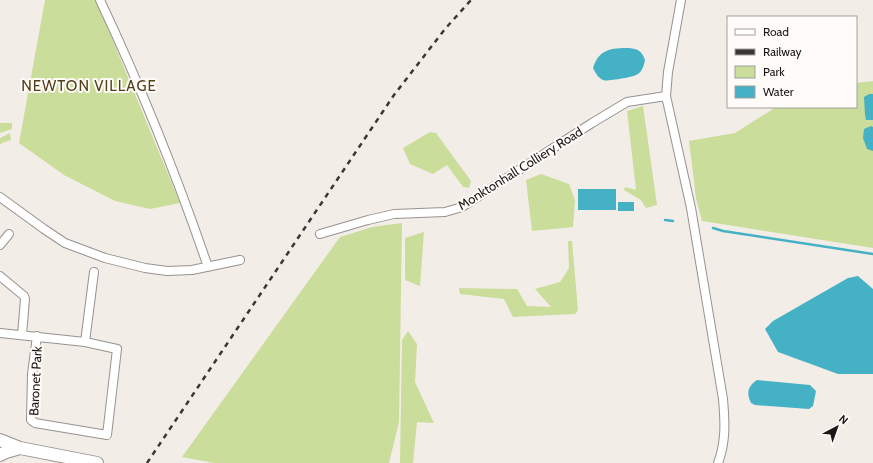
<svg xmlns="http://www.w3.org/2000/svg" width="873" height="463" viewBox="0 0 873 463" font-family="Cabin,sans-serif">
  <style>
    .green { fill: #cadd9a }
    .water { fill: #45b1c5 }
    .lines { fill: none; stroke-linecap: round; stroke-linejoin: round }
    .stream { stroke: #45b1c5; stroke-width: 2.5 }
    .street-casing { stroke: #98928e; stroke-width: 10 }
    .secondary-casing { stroke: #98928e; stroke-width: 14 }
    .street { stroke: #fff; stroke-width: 8 }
    .secondary { stroke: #fff; stroke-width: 12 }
    .rail { stroke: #3a3835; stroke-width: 2.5; stroke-dasharray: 5 5; stroke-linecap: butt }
    .labels { text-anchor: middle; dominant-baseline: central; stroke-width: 4; stroke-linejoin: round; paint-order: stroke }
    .street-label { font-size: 13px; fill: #1a1816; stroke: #fffbf8 }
    .quarter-label { font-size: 15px; letter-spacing: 1px; fill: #513f18; stroke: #fffbf8 }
  </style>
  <rect width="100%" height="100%" fill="#f3ede8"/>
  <path class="green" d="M45,0h51l84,203 -30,6 -35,-8 -51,-26 -45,-32z
    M873,81v167l-171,-27 -6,-23 -7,-57 46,-8 41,-26h80v-24z
    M643,106l14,99 -11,3 -5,-8 -17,-10 1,-3 11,3 -9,-79z
    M0,123h12v6l-12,4z
    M430,132l6,1 35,48 -2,7 -6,-1 -16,-22 -14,9 -23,-10 -7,-16z
    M10,133l1,7 -9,3 -2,2v-7z
    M541,174l28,10 6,16 -2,27 -41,4 -6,-51z
    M402,223l-3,199 -10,41h-175l-32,-6 158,-220 32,-10z
    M424,232l-4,54 -15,-6v-42z
    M568,241h4l6,69 -3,4 -62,3 -9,-18 -44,-5 -1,-6 58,1 10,17 24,1 -16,-18 25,-7 9,-14z
    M408,331l9,13 -2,38 19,41 -17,-1 -4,41h-13l2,-123z"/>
  <path class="water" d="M629,48c9,1 13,3 16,12 -1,5 -3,13 -9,15 -3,2 -31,7 -33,5 -5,-2 -8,-8 -10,-12 6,-19 18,-20 36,-20z
    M869,94h4v26h-7l-1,-5 -1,-18z
    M871,126l2,1v24l-6,-2 -4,-11 1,-9z
    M578,189h38v21h-38z
    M618,202h16v9h-16z
    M858,276l15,13v85h-35l-60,-22 -13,-23 8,-8 75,-43z
    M757,380l53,5 6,6 -3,15 -4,3 -54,-4 -4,-2c-5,-10 -3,-17 6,-23z"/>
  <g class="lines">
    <path class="stream" d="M665,220l8,1
      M713,228l10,3 150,23"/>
    <defs>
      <path id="street" d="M100,0c41,87 77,176 108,267
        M681,0l-13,72 -2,24 25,112 32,191c2,23 3,43 -5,64
        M0,197l44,32 21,14 40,15 40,10 22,3 25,-1 48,-10
        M320,234l48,-14 26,-6 51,-2 17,-5 130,-84 35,-21 39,-6
        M0,245l9,-11
        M0,276l24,20 1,3 -3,36
        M0,333l85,9 9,-70
        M37,336l-5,38 -1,46 4,3 72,12 10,-86 -32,-7"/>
      <path id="secondary" d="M0,440l20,8 77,15
        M0,455l6,-3 14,-4"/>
    </defs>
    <use href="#street" class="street-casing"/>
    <use href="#secondary" class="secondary-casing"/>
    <use href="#street" class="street"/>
    <use href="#secondary" class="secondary"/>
    <path class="rail" d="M147,463l247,-368 51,-66 26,-29"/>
  </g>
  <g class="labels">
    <g class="street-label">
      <text transform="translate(520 168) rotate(-32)">Monktonhall Colliery Road</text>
      <text transform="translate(35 381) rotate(-87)">Baronet Park</text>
    </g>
    <g class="quarter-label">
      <text x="89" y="86">NEWTON VILLAGE</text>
    </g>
  </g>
  <rect x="727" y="16" width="130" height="92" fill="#fffbf8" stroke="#a3a09e"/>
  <rect x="735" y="29" width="20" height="6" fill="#ffffff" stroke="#a3a09e"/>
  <text x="763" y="36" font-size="12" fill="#1a1816">Road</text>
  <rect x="735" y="49" width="20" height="6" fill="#3a3835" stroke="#a3a09e"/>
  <text x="763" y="56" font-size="12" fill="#1a1816">Railway</text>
  <rect x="735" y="66" width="20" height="12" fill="#cadd9a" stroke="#a3a09e"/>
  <text x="763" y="76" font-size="12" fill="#1a1816">Park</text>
  <rect x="735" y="86" width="20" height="12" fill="#45b1c5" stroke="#a3a09e"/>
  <text x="763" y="96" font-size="12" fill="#1a1816">Water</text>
  <g transform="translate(837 427) rotate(41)" stroke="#fffbf8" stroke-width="3" paint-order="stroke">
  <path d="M0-3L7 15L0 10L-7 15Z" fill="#1a1816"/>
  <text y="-6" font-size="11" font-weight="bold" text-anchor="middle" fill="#1a1816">N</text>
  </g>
</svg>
